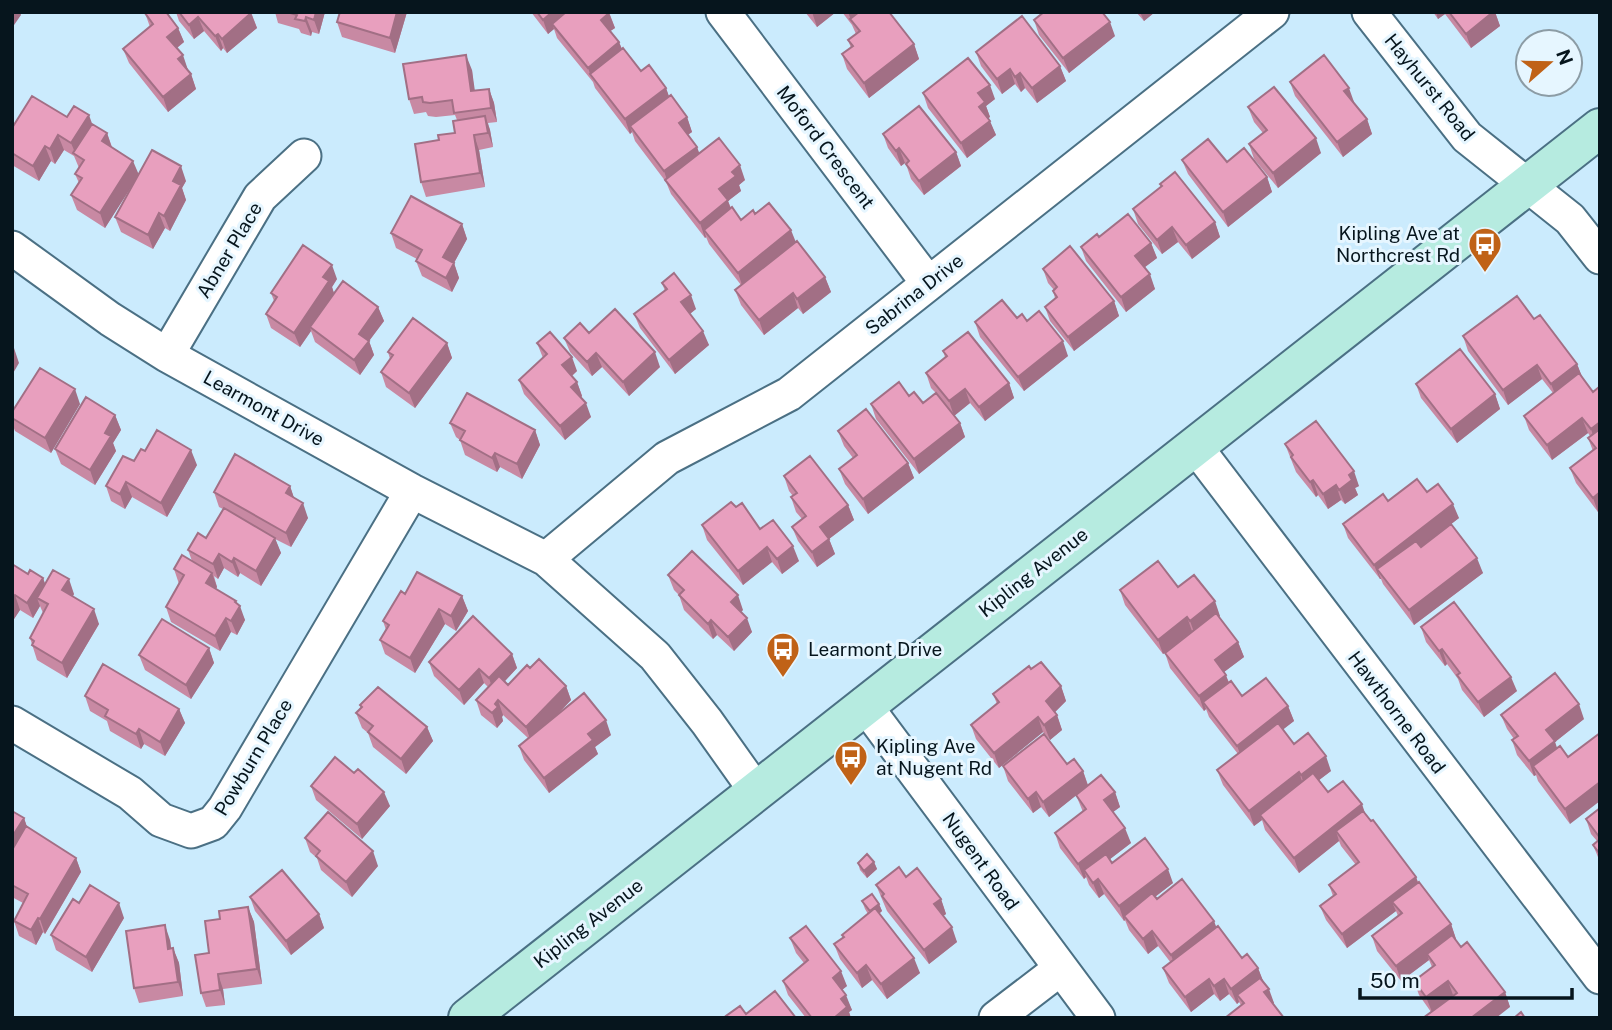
<svg xmlns="http://www.w3.org/2000/svg" width="1612" height="1030" viewBox="0 0 1612 1030" font-family="'Public Sans',sans-serif">
  <style>
    .lines { fill: none; stroke-linecap: round; stroke-linejoin: round }
    .minor-casing { stroke: #4b7084; stroke-width: 37 }
    .secondary-casing { stroke: #4b7084; stroke-width: 42 }
    .minor { stroke: #fff; stroke-width: 33 }
    .secondary { stroke: #b6ebe0; stroke-width: 38 }
    .wall { fill: #c889a3 }
    .shaded-wall { fill: #a26f85 }
    .building { fill: #e89fbe; stroke: #a26f85; stroke-width: 2 }
    .labels { text-anchor: middle; dominant-baseline: central; stroke-width: 6; stroke-linejoin: round; paint-order: stroke }
    .street-label { font-size: 19px; fill: #06151d; stroke: #e6f6ff }
    .poi-label { font-size: 19px; fill: #06151d; stroke: #e6f6ff; text-anchor: start }
  </style>
  <rect width="100%" height="100%" fill="#cbebfd"/>
  <g class="lines">
    <defs>
      <path id="minor" d="M723,12l205,271
        M1369,12l98,125 103,82 30,38
        M12,248l98,71 57,36 245,136 134,68 109,97 52,66 49,69
        M167,355l93,-158 44,-41
        M1195,446l405,531
        M546,559l121,-101 122,-64 483,-382
        M864,704l234,314
        M12,723l118,70 31,27 30,11 22,-8 12,-15 187,-317
        M996,1018l64,-49"/>
      <path id="secondary" d="M468,1018l1132,-890"/>
    </defs>
    <use href="#minor" class="minor-casing"/>
    <use href="#secondary" class="secondary-casing"/>
    <use href="#minor" class="minor"/>
    <use href="#secondary" class="secondary"/>
  </g>
  <path class="wall" d="M176,12h75l6,16 -30,25 -4,-5 -2,3 -17,-20 -10,8 -15,-18z
    M275,12h50l-6,22 -7,-2 -1,4 -10,-3 -2,-4 -21,-6z
    M407,12l-12,41 -53,-16 -5,-15z
    M531,12h78l6,16 -5,3 9,11 3,7 19,22 25,17 3,9 18,20 5,15 -4,3 9,12 2,6 46,27 -6,5 2,6 -13,10 3,7 10,12 14,-6 41,29 29,34 6,15 -28,22 -5,-6 -34,27 -23,-30 -6,-15 6,-5 -32,-41 -3,-7 -1,1 -34,-44 -5,-12 -31,-41 -3,-9 -2,2 -35,-46 -2,-6 -36,-44 -3,-9 -6,5z
    M805,12h31l-19,15z
    M842,12h47l25,32 5,15 -50,39 -22,-29 -5,-15 9,-6 -3,-8 8,-6 -4,-9z
    M1136,12h19l-11,9z
    M1433,12h62l5,14 -29,22 -26,-34 -7,5z
    M145,13l33,15 6,14 -7,6 11,22h-1l4,4 5,15 -28,23 -39,-49 -6,-14 27,-22z
    M1034,20l81,16 -46,37 -30,-38z
    M976,52l84,14 6,15 -29,22 -12,-15 -4,4 -6,-8 -13,10 -21,-28z
    M472,70l2,21 15,-2 5,14 3,19 -9,1 2,7 3,17 -14,3 6,37 -59,10 -5,-15 18,-42 16,-7 2,-13 -2,-5 -19,2 -8,-1 -2,-4 -12,2 -5,-15z
    M1290,82l64,20v1l13,16 5,15 -29,23 -48,-61z
    M923,93l72,6 -9,7 4,11 -2,1 8,17 -29,23 -39,-50z
    M1248,107l73,46 -43,35 -24,-29 -5,-15 14,-11 -9,-11z
    M67,117l25,7 15,9 5,14 26,28 48,6 -4,7 4,12 -16,31 -5,-3 -12,21 -32,-17 -6,-15 22,-40 -32,51 -28,-18 -6,-15 8,-12 -4,-9 4,-6 -5,-12 -10,-6 -9,14 -4,-3 -12,20 -27,-16v-37z
    M883,134l73,18 5,14 -37,29 -13,-16 -5,-15 -1,-1 -4,3 -13,-18z
    M1182,160l45,2 40,15 5,15 -44,35 -40,-53z
    M1160,184l55,38 5,15 -28,22 -14,-17 -16,12 -24,-30 -5,-15 28,-22z
    M462,224l5,15 -13,24 5,15 -7,14 -30,-16 -6,-15 1,-2 -21,-11 -5,-15z
    M1151,243l6,15 -12,9 10,22 -29,23 -40,-51 -5,-14z
    M1043,269l71,32 5,15 -45,35 -24,-30 -5,-14 10,-9 -2,-7 1,-1 -6,-7z
    M337,279l-5,8 2,7 44,13 6,14 -15,20 5,14 -14,20 -45,-33 -4,-11 -11,16 -29,-19 -5,-14 8,-13 -3,-8z
    M662,283l34,26 -6,5 19,31 -34,29 -35,-46 -6,-14 31,-23z
    M1017,318l10,3 41,35 -44,35 -44,-54 -5,-15z
    M1534,319l43,45 5,13 11,15 7,-3v122l-2,1 -22,-29 -6,-15 23,-17 -5,-13 2,-2 -2,-3 -36,27 -23,-30 -5,-14 29,-23 -11,-14 -34,26 -40,-54 -5,-15z
    M589,333l71,34 -31,29 -27,-29 -10,9 -22,-24 -6,-14z
    M447,343l5,15 -37,50 -29,-21 -5,-15 9,-13 -2,-7z
    M537,343l40,28 -5,5 5,6 5,14 -1,2 10,19 -26,23 -41,-46 -5,-14 24,-22z
    M943,351l66,32 5,15 -29,23 -15,-18 -16,13 6,7 5,14 -46,37 -43,-55 -5,-15 38,-8 14,7 13,-10 -5,-5 -5,-15 19,-16z
    M1416,384l79,10 5,15 -43,34 -36,-45z
    M80,404l-29,49 -36,-22 -3,-8v-11z
    M115,415l6,15 -8,13 3,8 -21,34 -34,-21 -6,-15z
    M450,423l85,7 5,15 -18,34 -22,-12 -3,5 -32,-17 -5,-15 -4,-3z
    M838,431l70,32 6,15 -46,36 -23,-30 -6,-15 14,-11 -9,-12z
    M1285,444l74,42 -4,2 3,7 -13,9 -4,-4 -13,9 -10,-14 -2,2 -20,-25z
    M134,461l63,4 -30,52 -35,-20 -7,12 -14,-8 -5,-15z
    M784,476l64,29 6,15 -25,19 6,15 -18,13 -19,-26 -6,-14 10,-8 -6,-7 -5,-15 2,-1 -4,-5z
    M290,486l4,12 14,20 -17,29 -16,-8 6,14 -20,33 -21,-13 -2,4 -14,-9 -6,11 -4,-3 3,11 -1,2 21,15 8,16 -8,15 -6,-3 -11,19 -49,-29 -5,-15 13,-23 -5,-15 18,-8 -4,-11 18,-12 17,-29 -4,-2 -5,-15z
    M1427,492l32,26 -8,6 32,49 -69,52 -31,-41 -2,-5h-1l-32,-41 -5,-14 45,-23z
    M736,507l24,22 39,32 -17,13 -10,-12 -29,23 -36,-45 -5,-15z
    M12,564l16,10 15,4 2,6 29,10 -1,2 26,28 -32,54 -30,-18 -7,-22 13,-25 -3,-7 -7,12 -13,-8 -8,12z
    M668,575l75,35 -2,2 11,20 -18,19 -17,-16 -4,4 -29,-29 -5,-15 -5,-5z
    M1178,587l42,29 -1,1 19,25 6,15 -20,15 5,10 13,14 46,10 6,15 -11,8 11,15 37,27 -12,9 9,12 37,21 51,64 2,5 33,42 5,15 -1,1 6,7 44,45 5,15 -79,5 -12,-17 -5,-14 18,-14 -3,-7 -28,21 -24,-30 -5,-15 26,-20 -2,-5 -49,37 -21,-28 -6,-14 13,-10 -4,-11 27,-20 -15,-19 -2,-5 -40,32 -34,-43 -3,-10 -8,6 -31,-41 -6,-15 21,-16 -29,-37 -3,-8 -2,2 -34,-43 -5,-15 27,-21 -29,22 -38,-49 -5,-15z
    M405,594l57,2 6,15 -12,20 -11,-7 -30,49 -30,-19 -5,-14 6,-10 -3,-9z
    M1421,627l96,64 -33,26 -22,-27 -4,-11 -11,-15 -2,2 -19,-24z
    M209,648l5,15 -23,36 -46,-29 -6,-15z
    M512,654l5,14 -12,13 3,4 22,-17 36,18 5,14 -14,15 54,20 -16,12 3,7 -49,39 -25,-33 -5,-14 9,-8 -25,-23 -1,2 1,4 -6,7 -16,-13 -5,-15 12,-13 -4,-4 -20,22 -30,-29 -5,-14z
    M1031,669l30,17 5,15 -11,11 2,3 5,15 -12,10 -7,-8 -44,36 -23,-29 -5,-14 26,-21 -4,-10z
    M85,696l94,13 6,14 -20,33 -21,-12 -3,5 -31,-18 -3,-10 -17,-10z
    M360,705l67,22 6,14 -27,33 -33,-27 -5,-14 -6,-5 -6,-15 5,-6z
    M1501,715l83,4 -29,23 15,82 -32,-43 -2,-6 -2,1 -17,-21 -5,-15 2,-1 -7,-10z
    M1067,764l16,7 5,14 27,7 5,15 -7,5 18,31 -21,16 2,4 61,20 -18,14 2,2 57,22 2,6 26,31 16,10 5,14 11,21 -33,2 -2,-3 -2,2 -8,-10 -9,7 -6,-7 -23,18 -22,-29 -6,-15 8,-5 -13,-17 -10,8 -19,-24 -4,-10 -1,1 -20,-27 -5,4 -10,-13 -3,-8 -2,2 -24,-31 -5,-15 28,-21 -7,-17 -27,22 -8,-10 -8,6 -25,-32 -5,-15z
    M354,773l36,33 -28,33 -46,-39 -5,-14z
    M1600,808v54l-7,-17 4,-4 -6,-7 -5,-15z
    M12,811l12,7 3,9 49,31 5,14 -36,62 -2,-2 -7,13 -17,-9 -5,-15 9,-18 -11,-6z
    M305,838l73,28 -26,31 -31,-27 -4,-12 -7,-6z
    M874,862l3,7 -10,9 -7,-8 -2,-7z
    M906,877l35,22 5,15 -3,2 14,26 -28,22 -42,-53 -11,-26z
    M250,897l69,17 5,14 -33,27 -36,-44z
    M862,901l17,3 3,7 -3,3 41,59 -33,26 -15,-19 -10,8 -22,-29 -6,-15 9,-7 -1,-2 26,-21 -3,-5z
    M79,903l45,15 -32,54 -36,-22 -5,-15z
    M248,907l6,15 8,62 -39,5 2,16 -19,2 -5,-14 8,-40 11,-34z
    M790,938l57,48 -5,4 10,20 -3,2 2,6h-45l-18,-23 -5,-14 21,-18 -8,-10z
    M170,940l1,8h2l6,15 4,33 -44,7 -5,-15z"/>
  <path class="shaded-wall" d="M12,12h8l1,3 -9,13z
    M316,12h9l-6,22 -5,-14z
    M397,12h10l-12,41 -5,-15z
    M552,12h25l-25,12 2,5 -6,5 -5,-14z
    M812,12h24l-19,15z
    M848,12h22l-19,8z
    M1140,12h15l-11,9z
    M1436,12h8l1,2 -7,5z
    M1493,12h2l5,14 -29,22 -5,-14z
    M251,13l6,15 -30,25 -5,-14z
    M609,13l6,15 -9,6 -5,-14z
    M198,17l6,14 -10,8 -5,-14z
    M306,17l6,15 -1,4 -6,-15z
    M1110,22l5,14 -46,37 -6,-15z
    M178,28l6,14 -11,9 -6,-14z
    M218,34l5,14 -2,3 -6,-15z
    M619,42l6,15 -35,17 3,8 -5,-14z
    M914,44l5,15 -50,39 -5,-15z
    M183,55l5,15 -5,4 -5,-15z
    M466,55l6,15 5,36 -6,-15z
    M1060,66l6,15 -29,22 -5,-15z
    M1010,69l5,15 -13,10 -5,-15z
    M1020,73l5,15 -4,4 -6,-15z
    M191,74l5,15 -28,23 -5,-15z
    M990,85l5,14 -9,7 4,11 -6,4 -5,-14 -1,-14z
    M666,88l5,14 -41,24 2,6 -2,2 -5,-15z
    M1349,88l5,14 -4,4 -6,-15z
    M489,89l5,14 3,19 -6,-14z
    M89,115l5,14 -18,26 -5,-12z
    M485,116l5,14 3,17 -5,-14z
    M687,117l5,15 -8,5 -5,-14z
    M1367,119l5,15 -29,23 -6,-15z
    M990,121l6,14 -29,23 -6,-15z
    M107,133l5,15 -10,-7z
    M58,135l6,15 -9,14 -5,-15z
    M474,135l5,15 6,37 -5,-14z
    M1316,138l5,15 -43,35 -5,-15z
    M45,146l6,15 -12,20 -6,-15z
    M697,147l5,14 -34,22 -4,-12z
    M899,148l6,15 -4,3 -5,-15z
    M956,152l5,14 -37,29 -5,-14z
    M133,161l6,14 -34,53 -5,-15z
    M740,165l5,15 -6,5 2,6 -13,10 5,14 -29,15 2,7 -1,1 -5,-15 19,-34 13,-17z
    M181,166l5,15 -4,7 4,12 -16,31 -6,-15 9,-35z
    M1267,177l5,15 -44,35 -5,-15z
    M159,213l6,15 -12,21 -5,-14z
    M1215,222l5,15 -28,22 -6,-14z
    M462,224l5,15 -18,33 -6,-15z
    M1172,227l6,15 -16,12 -5,-14z
    M791,230l6,15 -54,43 -5,-15z
    M1151,243l6,15 -16,12 -6,-14z
    M454,263l5,15 -7,14 -6,-14z
    M332,265l5,14 -5,8 3,9 -25,31 1,4 -11,16 -6,-14 29,-56z
    M1150,274l5,15 -29,23 -5,-15z
    M825,277l6,15 -28,22 -6,-15z
    M793,293l5,15 -34,27 -5,-15z
    M691,295l5,14 -9,7 -6,-14z
    M1114,301l5,15 -45,35 -6,-14z
    M378,307l6,14 -15,20 5,14 -14,20 -6,-15 5,-26z
    M703,331l6,14 -34,29 -6,-14z
    M1063,341l5,15 -44,35 -6,-14z
    M447,343l5,15 -37,50 -6,-15z
    M14,348l5,15 -7,12v-24z
    M655,352l5,15 -31,29 -6,-14z
    M596,353l6,14 -10,9 -5,-14z
    M572,357l5,14 -10,9 -5,-15z
    M1577,364l6,15 -26,20 -6,-15z
    M1537,365l5,14 -34,26 -5,-15z
    M577,382l5,14 -5,5 -6,-14z
    M1009,383l5,15 -29,23 -6,-14z
    M75,389l5,15 -29,49 -6,-15z
    M965,389l5,14 -16,13 -5,-15z
    M1495,394l5,15 -43,34 -6,-14z
    M586,403l5,14 -26,23 -5,-14z
    M115,415l6,15 -8,13 3,8 -21,34 -5,-15 15,-37z
    M1582,418l6,15 -36,27 -5,-15z
    M1600,422v19l-4,3 -5,-15z
    M960,423l5,14 -46,37 -5,-15z
    M535,430l5,15 -18,34 -5,-15z
    M191,450l6,15 -30,52 -6,-14z
    M495,453l5,14 -3,5 -5,-14z
    M908,463l6,15 -46,36 -5,-15z
    M1354,471l5,15 -4,2 3,7 -13,9 -6,-14 10,-15z
    M1313,480l5,15 -2,2 -6,-15z
    M126,482l6,15 -7,12 -5,-15z
    M1336,485l5,15 -13,9 -5,-15z
    M290,486l5,15 -9,-8z
    M1600,492v19l-2,1 -5,-14z
    M303,503l5,15 -17,29 -5,-14z
    M1453,504l6,14 -76,59 -6,-8 4,10h-1l-6,-14z
    M848,505l6,15 -29,22 -5,-15z
    M275,538l6,15 -20,33 -5,-15z
    M829,539l6,15 -18,13 -5,-15z
    M793,546l6,15 -17,13 -5,-15z
    M767,547l5,15 -29,23 -5,-14z
    M219,554l5,14 -6,11 -5,-15z
    M234,558l6,15 -2,4 -6,-15z
    M1477,558l6,15 -69,52 -5,-15z
    M212,573l5,14 -6,11 -5,-15z
    M43,578l5,14 -11,6 3,8 -7,12 -6,-15z
    M69,579l5,15 -7,11 -5,-15z
    M15,595l5,15 -8,12v-23z
    M738,595l5,15 -7,6 -5,-14z
    M462,596l6,15 -12,20 -5,-15z
    M236,601l2,7 2,-2 5,14 -8,15 -6,-14z
    M1215,601l5,15 -25,19 -5,-14z
    M94,609l5,15 -32,54 -5,-15z
    M439,609l6,15 -30,49 -5,-15z
    M1187,617l5,14 -29,23 -5,-14z
    M226,618l5,14 -11,19 -5,-15z
    M747,618l5,14 -18,19 -6,-14z
    M711,620l6,15 -4,4 -5,-15z
    M1238,642l6,15 -24,18 -5,-15z
    M209,648l5,15 -23,36 -5,-14z
    M1442,649l5,15 -2,2 -6,-15z
    M512,654l5,14 -23,25 -5,-15z
    M479,669l5,14 -20,22 -5,-15z
    M1226,675l5,15 -28,12 3,7 -2,2 -5,-15z
    M1511,677l6,14 -33,26 -6,-15z
    M566,686l5,14 -40,42 -5,-15z
    M1061,686l5,15 -15,15 -5,-15z
    M498,700l5,15 -1,2 1,4 -6,7 -5,-15 3,-9z
    M1579,704l5,15 -29,23 5,14 -27,10 3,9 -2,1 -5,-15 17,-31z
    M1288,706l6,15 -51,40 -6,-15z
    M179,709l6,14 -20,33 -5,-14z
    M1057,715l5,15 -12,10 -6,-15z
    M1038,717l5,15 -44,36 -5,-15z
    M606,720l5,15 -16,12 3,7 -49,39 -5,-15 44,-44z
    M427,727l6,14 -27,33 -5,-15z
    M139,729l5,15 -3,5 -5,-15z
    M1326,756l5,15 -25,19 -5,-15z
    M1083,771l5,15 -39,31 -6,-15z
    M1299,772l5,15 -44,28 2,5 -8,6 -5,-15z
    M1600,782v19l-30,23 -5,-15z
    M384,792l6,14 -28,33 -5,-15z
    M1036,792l5,15 -8,6 -5,-14z
    M1115,792l5,15 -11,8 -5,-15z
    M1362,804l5,15 -31,12 3,10 -40,32 -5,-15z
    M24,818l5,15 -17,28v-24z
    M1125,828l6,15 -43,33 -4,-6 2,7 -2,2 -6,-15z
    M373,851l5,15 -26,31 -6,-15z
    M76,858l5,14 -36,62 -5,-15z
    M874,862l3,7 -10,9 -3,-7z
    M1168,869l5,14 -47,36 -2,-3 1,4 -1,1 -5,-15z
    M1416,877l5,15 -29,10 4,9 -49,37 -5,-14z
    M1098,879l6,15 -5,4 -6,-15z
    M941,899l5,15 -7,5 -5,-15z
    M119,903l5,15 -32,54 -6,-15z
    M879,904l3,7 -10,8 -2,-8z
    M248,907l6,15 8,62 -5,-15z
    M319,914l5,14 -33,27 -5,-14z
    M38,918l5,14 -7,13 -5,-15z
    M1214,921l5,14 -43,34 -5,-14z
    M1451,924l5,15 -26,20 -3,-5 2,6 -28,21 -5,-15z
    M165,925l5,15 3,23 -5,-14z
    M952,927l5,15 -28,22 -5,-14z
    M1152,931l6,15 -10,8 -5,-15z
    M173,948l6,15 4,33 -5,-14z
    M914,958l6,15 -33,26 -6,-15z
    M866,965l6,15 -10,8 -5,-15z
    M1258,968l6,15 -27,12 2,7 -2,2 -6,-15z
    M841,971l6,15 -9,7 -5,-15z
    M218,974l5,15 2,16 -5,-15z
    M1209,979l5,15 -23,18 -6,-15z
    M1224,979l5,15 -9,7 -6,-15z
    M1448,981l5,14 -21,17 -6,-15z
    M1269,989l5,14 -5,4 -5,-15z
    M1505,992l5,15 -14,11h-25z
    M846,995l6,15 -3,2 2,6h-17l7,-19z"/>
  <path class="building" d="M146,12h20l12,16 -11,9 16,18 -5,4 13,15 -28,23 -40,-48 30,-25 -8,-11z
    M179,12h72v1l-29,26 -4,-5 -3,2 -17,-19 -9,8z
    M287,12h29l-2,8 -8,-3 -1,4 -10,-2 2,-4z
    M340,12h57l-7,26 -53,-16z
    M537,12h15l-9,8z
    M566,12h43v1l-8,7 18,22 -31,26 -36,-44z
    M859,12h30l25,32 -50,39 -22,-29 11,-8 -5,-6 12,-9 -10,-12z
    M1044,12h58l8,10 -47,36 -29,-38z
    M1449,12h44l-27,22z
    M1022,16l38,50 -28,22 -12,-15 -5,4 -5,-8 -13,10 -21,-27z
    M623,48l18,23 8,-6 17,23 -41,31 -35,-45z
    M466,55l5,36 18,-2 2,19 -37,5 -2,-13 -22,3 -7,-1 -1,-5 -13,2 -6,-35z
    M1324,55l25,33 -5,3 23,28 -30,23 -47,-60z
    M968,58l22,27 -12,8 7,9 -6,5 11,14 -29,22 -38,-50z
    M1274,87l42,51 -43,35 -24,-29 18,-14 -19,-23z
    M671,95l16,22 -8,6 18,24 -33,24 -34,-45z
    M32,96l35,21 7,-11 15,9 -18,28 -13,-8 -8,14 -5,-3 -12,20 -21,-13v-25z
    M919,106l37,46 -37,29 -13,-17 3,-3 -10,-13 -3,3 -13,-17z
    M485,116l3,17 -14,2 6,38 -59,9 -6,-38 24,-4 -1,-5 17,-2 -2,-12z
    M92,124l15,9 -5,8 31,20 -33,52 -29,-18 11,-17 -7,-4 9,-14 -11,-7z
    M719,138l21,27 -8,7 4,4 -17,13 9,11 -28,23 -35,-43z
    M1208,139l19,23 17,-14 23,29 -44,35 -41,-52z
    M152,150l29,16 -8,15 8,4 -17,31 -5,-3 -11,22 -33,-18z
    M1175,172l40,50 -29,23 -14,-18 -15,13 -24,-31 29,-23 -2,-2z
    M411,196l51,28 -19,33 11,6 -8,15 -30,-17 6,-11 -31,-17z
    M769,203l22,27 -53,43 -34,-43 28,-23 9,13 12,-10 2,4z
    M1128,214l23,29 -16,13 15,18 -29,23 -40,-50 16,-13 2,3z
    M797,241l28,36 -28,22 -4,-6 -34,27 -24,-30z
    M303,245l29,20 -9,12 6,4 -35,52 -28,-19 11,-17 -6,-4z
    M1070,246l44,55 -46,36 -23,-30 12,-10 -4,-6 4,-4 -14,-18z
    M674,273l17,22 -10,7 22,29 -34,29 -35,-46 33,-25 -5,-6z
    M343,281l35,26 -19,27 10,7 -15,19 -44,-33z
    M1517,296l17,23 6,-4 37,49 -26,20 -14,-19 -34,25 -40,-54z
    M1002,300l15,18 5,-4 5,7 12,-10 24,30 -45,36 -43,-55z
    M615,309l40,43 -32,30 -27,-29 -9,9 -23,-24 16,-15 9,10z
    M413,318l34,25 -38,50 -28,-21 12,-17 -5,-3z
    M550,332l22,25 -10,8 15,17 -6,5 15,16 -26,23 -41,-46 28,-26 -10,-11z
    M968,332l41,51 -30,24 -14,-18 -16,12 -23,-28 21,-17 -4,-5z
    M1460,349l35,45 -44,35 -35,-45z
    M40,368l35,21 -30,49 -33,-20v-6z
    M1579,373l14,19 6,-5 1,2v33l-9,7 -9,-11 -35,27 -23,-29z
    M899,382l10,14 5,-4 9,11 13,-10 24,30 -46,36 -43,-55z
    M467,393l68,37 -18,34 -22,-11 -3,5 -32,-18 5,-9 -15,-8z
    M86,397l29,18 -10,18 6,3 -21,34 -35,-21z
    M866,409l42,54 -45,36 -24,-30 18,-14 -19,-24z
    M1316,421l38,50 -5,4 3,5 -13,10 -3,-5 -13,9 -10,-14 -3,2 -19,-25 2,-2 -8,-11z
    M1600,429v63l-7,6 -23,-30 26,-20 -8,-10z
    M157,430l34,20 -30,53 -35,-21 -6,12 -14,-8 17,-30 11,5 7,-12 4,2z
    M235,454l55,32 -4,7 17,10 -17,30 -72,-41z
    M810,456l38,49 -28,22 9,12 -17,13 -20,-25 14,-11 -15,-19 6,-4 -13,-17z
    M1417,479l10,13 11,-8 15,20 -79,61 -31,-41 40,-30 5,7z
    M731,502l5,5 6,-4 18,26 13,-9 20,26 -16,13 -10,-12 -29,24 -36,-46z
    M224,508l51,30 -19,33 -22,-13 -2,4 -13,-8 -6,10 -25,-14 10,-17 8,5z
    M1451,524l26,34 -68,52 -32,-41 39,-28 5,6z
    M692,551l46,44 -7,7 16,16 -19,19 -17,-17 -3,4 -29,-29 5,-5 -16,-15z
    M182,555l30,18 -6,10 30,18 -1,1 5,4 -9,15 -5,-3 -11,18 -49,-29 18,-32 -10,-6z
    M1158,561l20,26 16,-12 21,26 -25,20 -3,-4 -29,23 -38,-50z
    M12,564l16,10 2,-4 13,8 -16,25 -12,-8 -3,4z
    M53,570l16,9 -7,11 32,19 -32,54 -30,-18 2,-4 -4,-3 18,-34 -11,-6z
    M417,572l45,24 -11,20 -12,-7 -29,49 -30,-18 9,-15 -6,-4 18,-30 4,3z
    M1454,602l57,75 -33,25 -21,-27 3,-2 -18,-24 -3,2 -18,-24z
    M1216,613l22,29 -23,18 11,15 -27,21 -34,-43z
    M473,616l39,38 -23,24 -10,-9 -20,21 -30,-28z
    M162,619l47,29 -23,37 -47,-30z
    M539,659l27,27 -40,41 -28,-27 -3,4 3,3 -6,6 -16,-13 23,-24 9,9 19,-20 3,3z
    M1041,662l20,24 -15,15 11,14 -13,10 -6,-8 -44,36 -23,-28 28,-23 -6,-8 36,-28 2,3z
    M103,664l76,45 -19,33 -21,-13 -3,5 -31,-18 3,-6 -23,-14z
    M1555,673l24,31 -33,26 9,11 -26,20 -17,-21 6,-4 -17,-21z
    M1266,678l22,28 -51,40 -34,-44 28,-21 11,15z
    M378,687l49,40 -26,32 -33,-27 5,-6 -17,-13 6,-6 -2,-2z
    M584,693l22,27 -18,14 5,6 -49,38 -25,-32z
    M1278,723l16,21 14,-11 18,23 -25,19 -2,-3 -50,39 -32,-41z
    M1600,733v49l-35,27 -32,-43 27,-20 8,11z
    M1044,734l23,30 7,-5 9,12 -40,31 -7,-10 -8,7 -25,-33z
    M335,757l19,16 4,-4 26,23 -27,32 -46,-38z
    M1313,773l15,19 15,-11 19,23 -68,54 -34,-43z
    M1101,775l14,17 -11,8 21,28 -47,36 -23,-31 31,-24 -10,-14z
    M1600,808v30l-14,-19z
    M12,811l12,7 -12,19z
    M1363,811l8,10 2,-1 43,57 -74,57 -22,-28 16,-12 -7,-9 30,-23 -23,-31z
    M328,812l45,39 -27,31 -30,-26 4,-5 -15,-13z
    M26,826l50,32 -36,61 -2,-1 -7,12 -17,-9 14,-27 -16,-9v-35z
    M1145,838l23,31 -49,37 -21,-27 -5,4 -9,-13 22,-16 6,9z
    M1600,839v15l-7,-9z
    M867,854l7,8 -10,9 -6,-8z
    M899,867l7,10 11,-9 24,31 -7,5 18,23 -28,23 -42,-54 2,-2 -8,-9z
    M282,870l37,44 -33,27 -36,-44z
    M1182,879l32,42 -43,34 -19,-24 -9,8 -19,-23 28,-23 5,6z
    M1419,882l32,42 -55,42 -24,-30 30,-23 -10,-11z
    M90,885l29,18 -33,54 -35,-22 22,-36 6,4z
    M872,894l7,10 -9,7 -8,-10z
    M248,907l9,62 -39,5 2,16 -19,3 -6,-38 14,-2 -4,-32 15,-2 -1,-8z
    M875,908l39,50 -33,26 -15,-19 -9,8 -23,-29 10,-7 -2,-2z
    M165,925l3,24 5,-1 5,34 -44,6 -8,-57z
    M806,926l35,45 -8,7 13,17 -5,4 6,8 -13,11h-22l-29,-37 25,-21 -18,-22z
    M1218,926l24,32 5,-4 11,14 -27,21 -7,-10 -10,7 -5,-7 -24,18 -22,-29z
    M1452,935l9,12 6,-5 38,50 -34,26h-48l34,-25 -9,-12 -22,16 -12,-16 21,-16 -8,-11z
    M1260,978l9,11 -5,3 20,26h-59l19,-15 -7,-8z
    M775,991l21,27h-68l-2,-2 14,-10 6,8z
    M1521,1012l4,6h-11z"/>
  <defs>
    <symbol id="bus-pin" viewBox="-11 -11 22 30"><path d="M0 17L-7.5 6A9.5 9.5 0 1 1 7.5 6Z" fill="#c06217" stroke="#e6f6ff"/><path d="M-5-6H5V4H4V6H2V4H-2V6H-4V4H-5ZM-3.5-4V0h7V-4ZM-3.5 1.2v1.5H-2V1.2ZM2 1.2v1.5H3.5V1.2Z" fill="#fff"/></symbol>
  </defs>
  <g fill-rule="evenodd">
    <use href="#bus-pin" x="1466" y="225" width="38" height="52"/>
    <use href="#bus-pin" x="764" y="630" width="38" height="52"/>
    <use href="#bus-pin" x="832" y="738" width="38" height="52"/>
  </g>
  <g class="labels">
    <g class="street-label">
      <text transform="translate(1430 87) rotate(51)">Hayhurst Road</text>
      <text transform="translate(826 147) rotate(53)">Moford Crescent</text>
      <text transform="translate(229 250) rotate(-59)">Abner Place</text>
      <text transform="translate(914 294) rotate(-38)">Sabrina Drive</text>
      <text transform="translate(264 408) rotate(29)">Learmont Drive</text>
      <text transform="translate(1033 572) rotate(-38)">Kipling Avenue</text>
      <text transform="translate(1397 712) rotate(53)">Hawthorne Road</text>
      <text transform="translate(253 757) rotate(-59)">Powburn Place</text>
      <text transform="translate(981 861) rotate(54)">Nugent Road</text>
      <text transform="translate(588 923) rotate(-38)">Kipling Avenue</text>
    </g>
    <g class="poi-label">
      <text x="1460" y="233" text-anchor="end">Kipling Ave at<tspan x="1460" dy="22">Northcrest Rd</tspan></text>
      <text x="808" y="649">Learmont Drive</text>
      <text x="876" y="746">Kipling Ave<tspan x="876" dy="22">at Nugent Rd</tspan></text>
    </g>
  </g>
  <rect width="1612" height="1030" fill="none" stroke="#06151d" stroke-width="28"/>
  <g transform="translate(1549 63) rotate(70)"><circle r="33" fill="#e6f6ff" stroke="#8c9ca5" stroke-width="2"/>
  <path d="M0-5L12 26L0 18L-12 26Z" fill="#c06217"/>
  <text y="-10" font-size="19" font-weight="bold" text-anchor="middle" fill="#06151d">N</text>
  </g>
  <path d="M1360 988v10h212v-10" fill="none" stroke="#06151d" stroke-width="3.5"/>
  <text x="1370" y="988" font-size="21" fill="#06151d" stroke="#e6f6ff" stroke-width="5" paint-order="stroke">50 m</text>
</svg>
